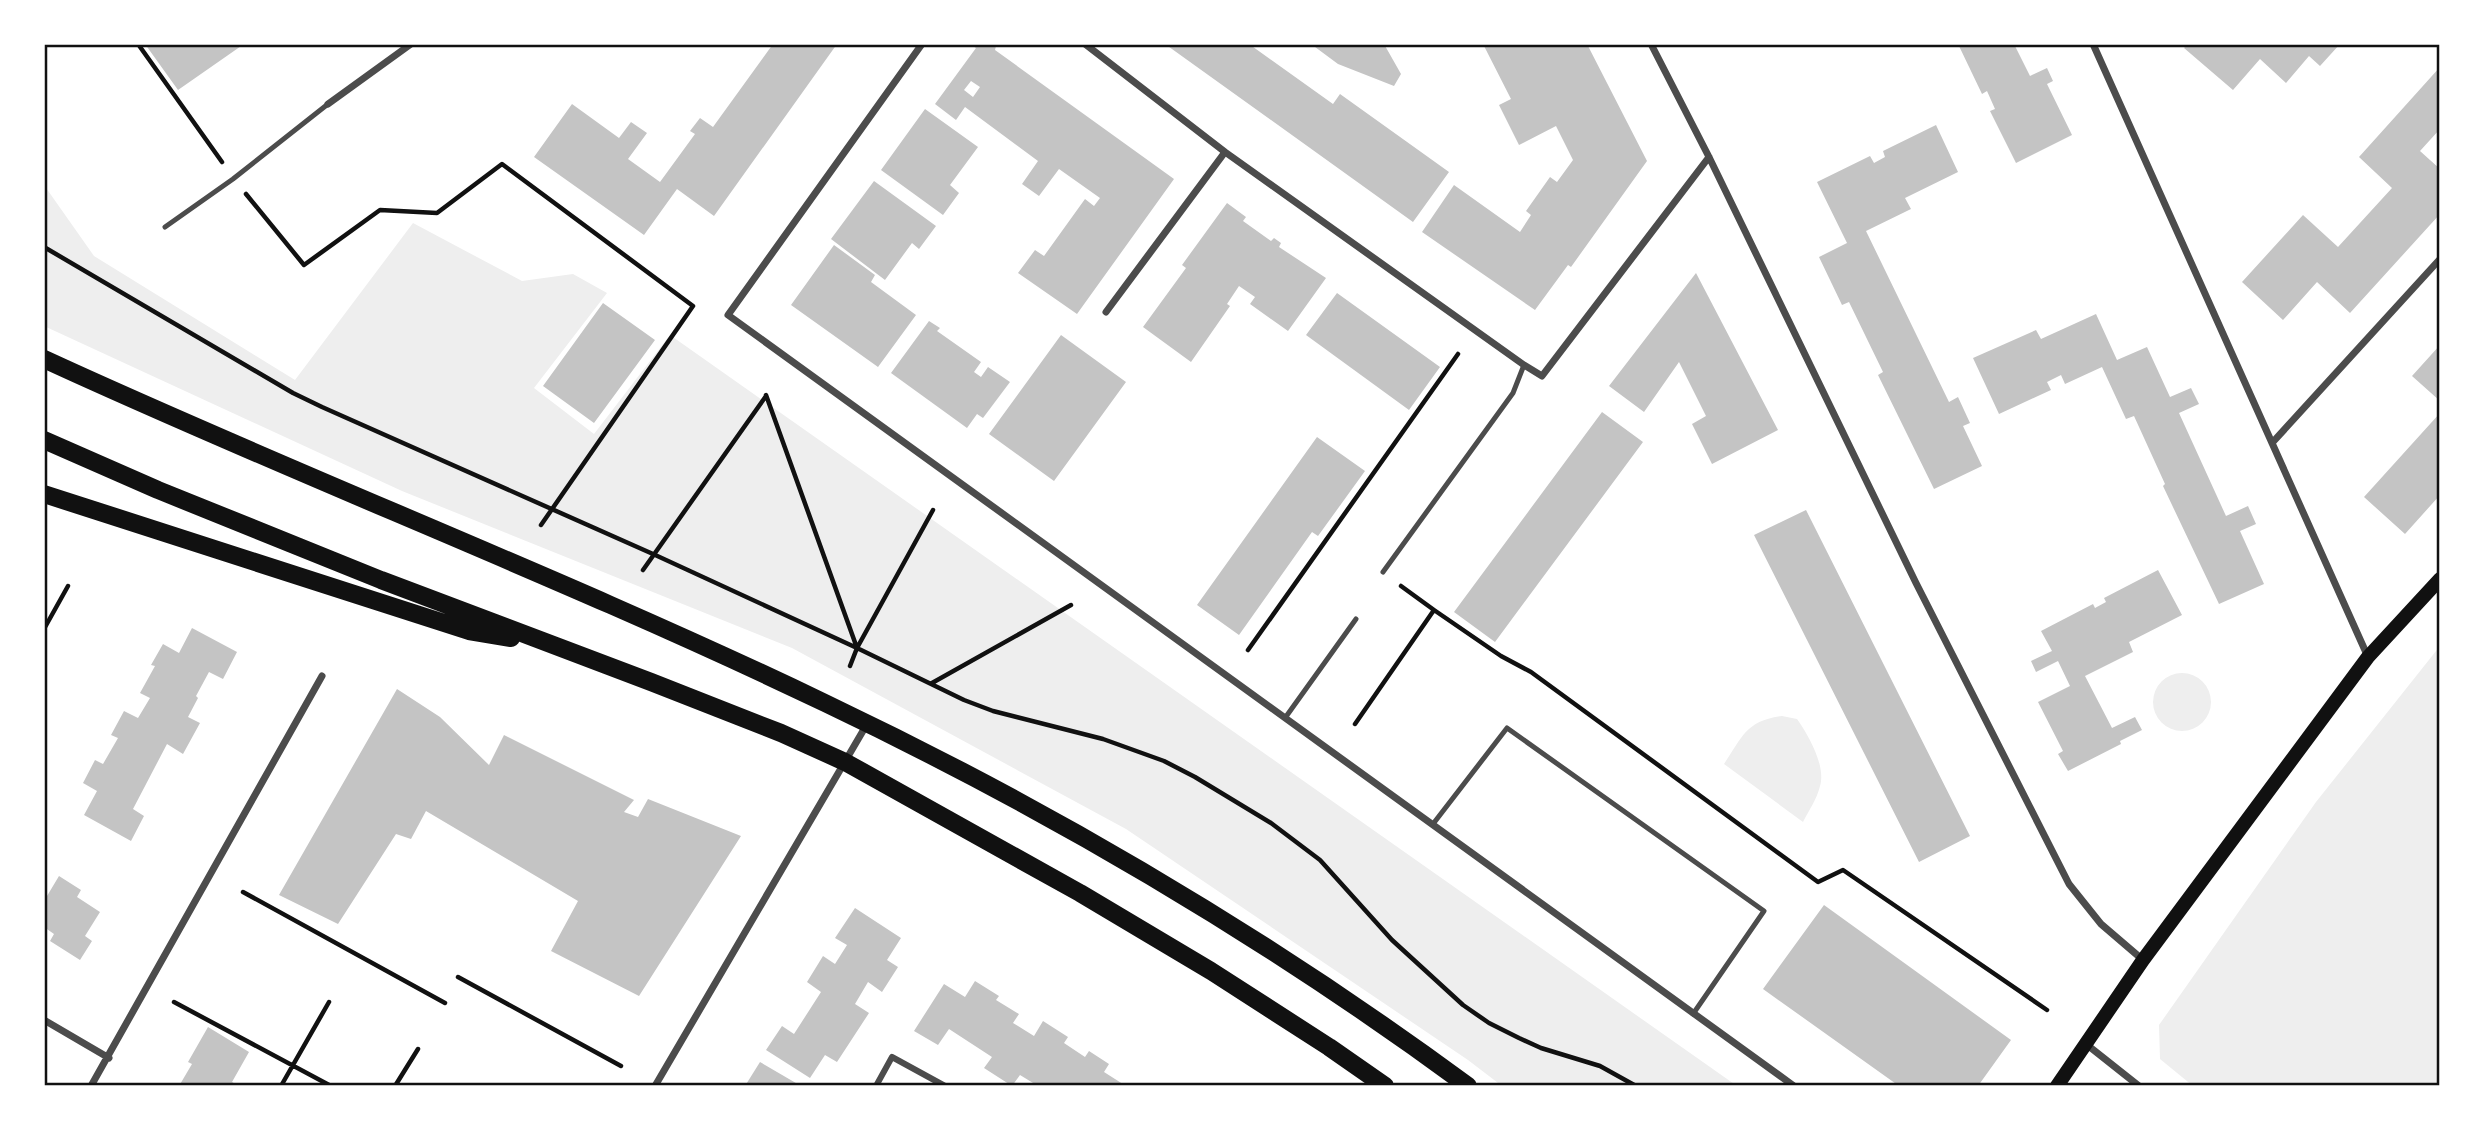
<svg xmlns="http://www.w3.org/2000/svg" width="2484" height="1130" viewBox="0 0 2484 1130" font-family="Manrope,sans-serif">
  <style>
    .green { fill: #eee }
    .building { fill: #c4c4c4; fill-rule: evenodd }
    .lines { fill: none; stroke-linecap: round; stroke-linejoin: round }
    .path { stroke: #111; stroke-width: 4.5 }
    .service { stroke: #4c4c4c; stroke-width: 5 }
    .pedestrian { stroke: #4c4c4c; stroke-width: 6 }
    .minor { stroke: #4c4c4c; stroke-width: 7 }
    .secondary { stroke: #111; stroke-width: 14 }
    .primary { stroke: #111; stroke-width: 18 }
    .neatline { fill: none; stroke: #111; stroke-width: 2.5 }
  </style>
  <rect width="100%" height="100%" fill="#fff"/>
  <path class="green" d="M44,185l50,71 201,124 118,-157 109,58 51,-7 34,19 -73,95 60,46 76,-99 1067,751h-235l-34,-26 -342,-231 -334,-181 -390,-157 -358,-165z
    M2440,646v440h-247l-33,-27 -1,-34 157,-223z
    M2153 702a29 29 0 1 1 58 0a29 29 0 1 1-58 0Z
    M1782,716l15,3c12,17 29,47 23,67 -3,13 -11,24 -17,36l-79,-58c19,-28 22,-43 58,-48z"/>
  <path class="building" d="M145,44h99l-66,46z
    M773,44h64l-123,172 -37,-27 -33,46 -110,-78 38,-53 47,34 12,-16 16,11 -19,26 32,23 35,-48 -5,-3 10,-13 13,9z
    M974,44h19l3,2 -1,4 179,129 -97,135 -59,-41 17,-23 9,6 41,-57 9,7 6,-8 -41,-29 -20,27 -17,-12 16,-23 -73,-54 -9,13 -21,-16 41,-56 -3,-2zM971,81l9,6 -7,10 -9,-7z
    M1165,44h84l84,60 7,-10 109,78 -36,50z
    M1311,44h73l17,30 -7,12 -56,-22z
    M1483,44h104l60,117 -76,106 -3,-2 -33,45 -113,-78 32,-47 66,47 11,-17 -5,-4 24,-34 7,5 16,-22 -17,-34 -37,19 -20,-40 12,-6z
    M1964,44h50l16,32 17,-8 6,13 -6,3 25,51 -56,28 -26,-52 5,-2 -8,-18 -5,3 -23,-48z
    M2188,44h152l-20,22 -11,-10 -23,27 -26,-24 -27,31 -49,-42z
    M2440,67v62l-20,22 20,18v45l-90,99 -33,-31 -34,38 -41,-38 61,-67 35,32 54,-59 -33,-31z
    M925,109l53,38 -28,38 9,8 -16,22 -62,-45z
    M1936,125l22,47 -53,26 6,11 -45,22 83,171 9,-5 12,26 -7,3 19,40 -48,23 -56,-114 5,-3 -34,-70 -7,3 -23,-48 28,-14 -30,-61 53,-26 4,7 11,-6 -2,-6z
    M874,181l62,45 -17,23 -7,-6 -27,37 -54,-41z
    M1227,203l19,14 -3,4 28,20 3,-3 7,5 -2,4 47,31 -38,53 -38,-27 5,-7 -16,-11 -12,18 3,2 -39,56 -48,-35 43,-59 -4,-3z
    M834,245l41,30 -4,7 45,33 -38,52 -87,-62z
    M1696,273l82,157 -66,34 -20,-40 14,-8 -27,-54 -35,50 -35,-26z
    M1337,293l103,74 -31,43 -103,-75z
    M603,303l52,37 -61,83 -51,-37z
    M2096,314l21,46 30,-13 23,50 21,-9 8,16 -20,9 47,103 22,-10 8,18 -16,7 24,53 -45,20 -56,-118 2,-2 -31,-68 -8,3 -24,-52 -37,17 -4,-9 -14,7 4,8 -52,24 -26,-56 63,-28 5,9z
    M929,321l11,7 -3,3 44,31 -7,10 7,5 7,-10 22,15 -27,36 -6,-4 -10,14 -76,-55z
    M1061,335l65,47 -72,99 -65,-47z
    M2440,345v56l-28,-25z
    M1602,412l41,30 -148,200 -41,-30z
    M2440,413v82l-35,39 -41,-37z
    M1317,437l48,34 -47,65 -6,-4 -73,103 -42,-30z
    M1806,510l164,326 -51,26 -165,-327z
    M2158,570l24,45 -53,27 4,10 -48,24 27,52 23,-11 7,13 -22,11 1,3 -53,27 -10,-17 5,-3 -25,-49 32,-16 -12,-25 -22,11 -5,-11 21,-10 -11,-20 52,-27 2,4 11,-6 -2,-4z
    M192,628l45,24 -14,27 -14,-7 -13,24 2,2 -10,19 12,6 -17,31 -16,-10 -34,65 11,7 -13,25 -47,-26 13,-24 -14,-8 12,-23 8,4 15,-26 -7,-3 13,-24 14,7 12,-20 -10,-5 15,-27 -4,-1 12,-21 16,9z
    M397,689l43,28 49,48 15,-30 130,65 -10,12 14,5 10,-18 93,37 -102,160 -88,-45 27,-50 -152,-90 -15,28 -15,-5 -58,90 -59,-29z
    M59,876l22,14 -4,7 23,15 -15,24 7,5 -12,19 -30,-19 4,-7 -10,-7v-33l3,2z
    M1824,905l187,135 -33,46h-79l-136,-97z
    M855,908l46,30 -14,22 11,7 -16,25 -14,-10 -13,22 14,9 -32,49 -12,-7 -15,23 -44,-28 16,-24 12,8 27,-42 -14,-10 16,-26 12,8 12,-19 -12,-7z
    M975,981l24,15 -3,4 23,14 -6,9 21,13 9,-15 25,16 -4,6 21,14 4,-6 20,13 -5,8 22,14h-88l-18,-11 -8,11 -28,-18 8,-11 -43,-28 -11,16 -24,-14 30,-47 21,13z
    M208,1027l41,25 -17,30 7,4h-60l13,-22 -4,-2z
    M760,1062l41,24h-56z"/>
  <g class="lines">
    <path class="path" d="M138,44l84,118
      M246,194l58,71 76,-55 57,3 65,-49 191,142 -152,219
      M44,247l249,146 29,14 331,147 204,94 107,52 29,11 110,28 61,22 31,16 76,46 49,37 72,80 71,65 26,18 30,15 22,10 59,18 36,20
      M766,395l91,253
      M643,570l123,-174
      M1401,586l33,24
      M44,629l24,-43
      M1248,650l210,-296
      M850,666l7,-18 76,-138
      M932,683l139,-78
      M1355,724l79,-114 67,46 30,16 287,210 25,-12 204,140
      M243,892l202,111
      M458,977l163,89
      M174,1002l157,84
      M281,1086l48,-84
      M395,1086l23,-37"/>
    <path class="service" d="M165,227l68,-48 95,-75
      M1383,572l130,-179 11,-28
      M1285,718l71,-99
      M1433,824l74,-96 257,183 -71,103"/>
    <path class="pedestrian" d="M876,1086l16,-29 53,29"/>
    <path class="minor" d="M922,44l-194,271 1066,771
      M1085,44l140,108 299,213 18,11 167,-219
      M1651,44l58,113 207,426 153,301 32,40 42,36
      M2093,44l275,613
      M328,104l83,-60
      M1106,312l119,-160
      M2272,443l168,-184
      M44,1020l65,38
      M2086,1044l53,42
      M91,1086l231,-410
      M655,1086l212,-362"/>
    <path class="secondary" d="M2057,1086l86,-126 225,-303 72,-78"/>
    <path class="primary" d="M44,359c258,119 525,221 781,344 225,107 442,235 643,383
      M44,440l114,50 223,90 270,102 130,51 64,29 235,131 131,78 118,76 56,39
      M44,494l425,137 42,7"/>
  </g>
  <rect width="2484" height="1130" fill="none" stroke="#ffffff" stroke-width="91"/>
  <rect x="46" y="46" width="2392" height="1038" class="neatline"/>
</svg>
